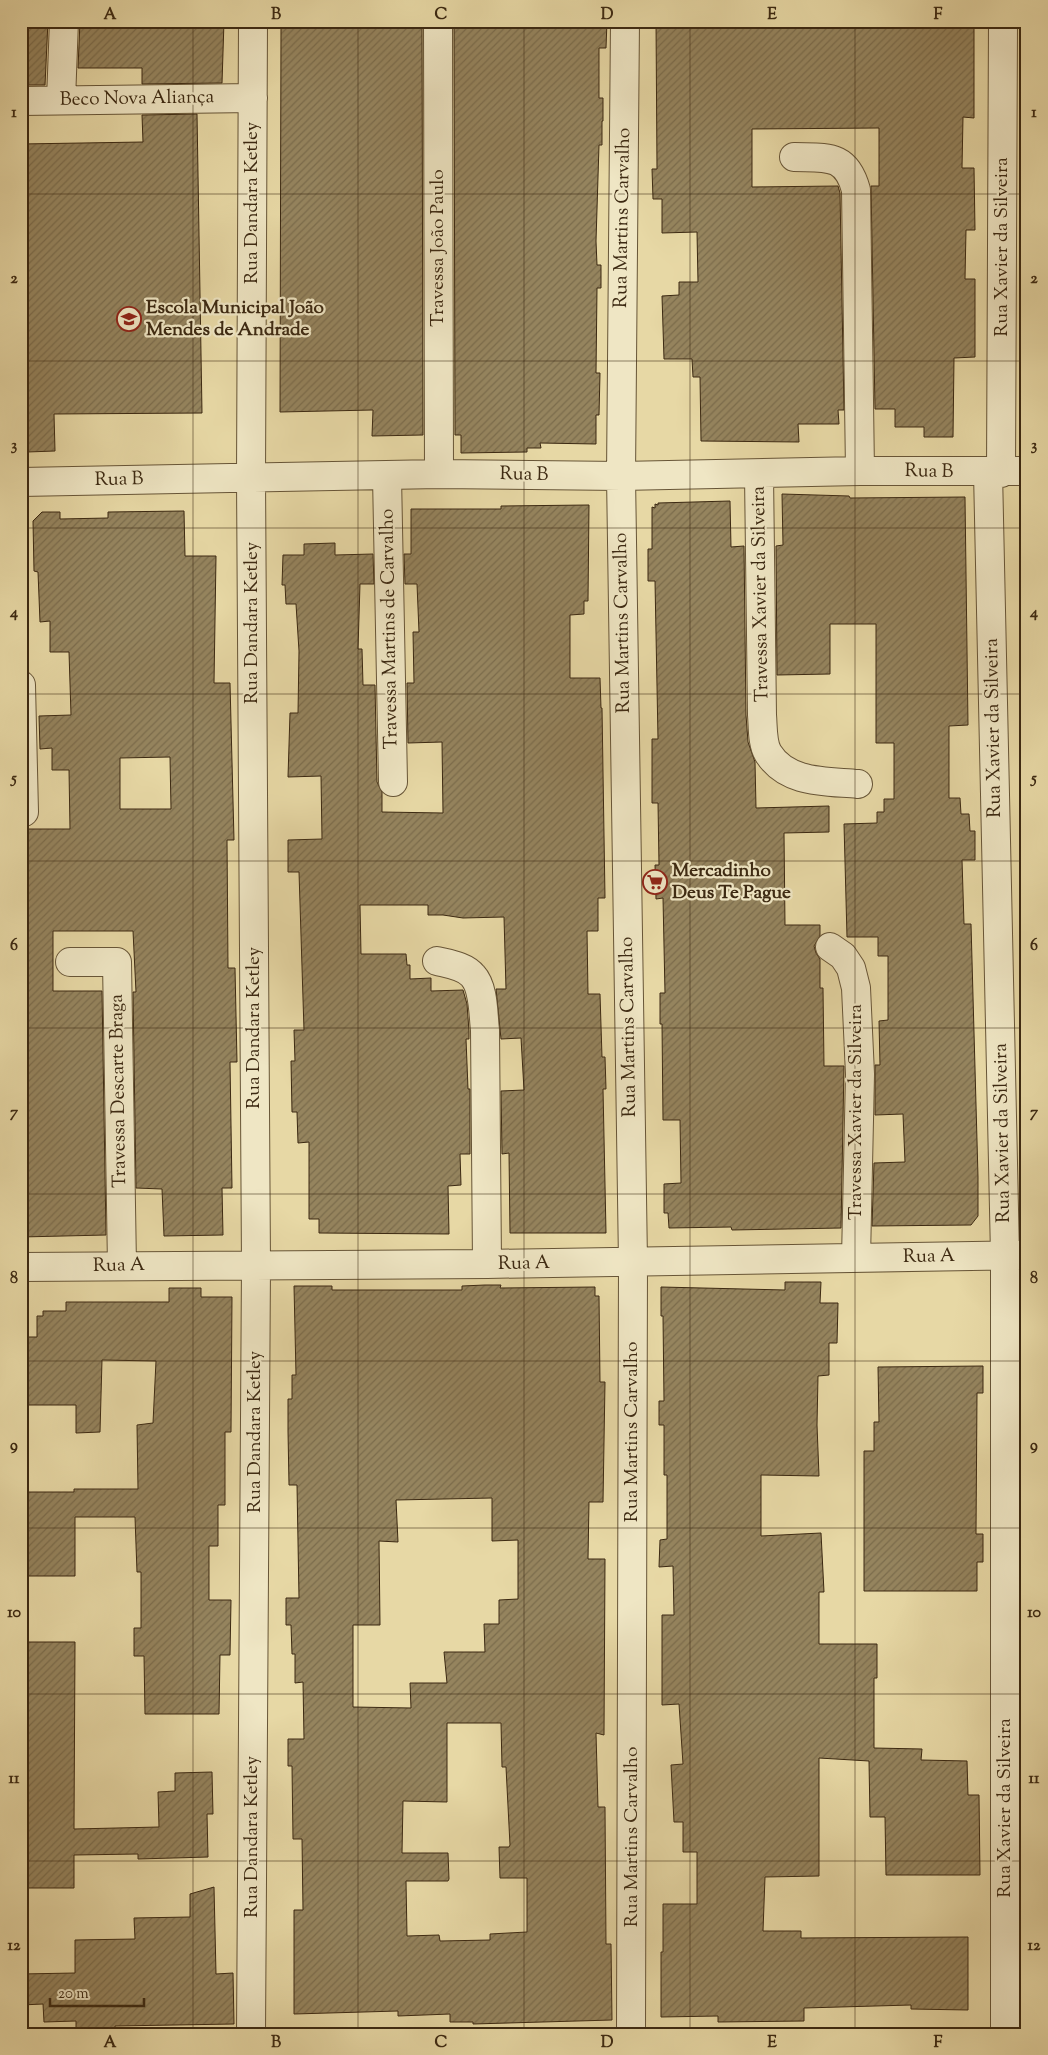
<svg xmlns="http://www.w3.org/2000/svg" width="1048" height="2055" viewBox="0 0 1048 2055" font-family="'Sorts Mill Goudy',serif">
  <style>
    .building { fill: url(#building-hatch); stroke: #3c2912; fill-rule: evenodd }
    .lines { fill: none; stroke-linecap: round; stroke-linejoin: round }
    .minor-casing { stroke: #675537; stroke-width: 30 }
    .minor { stroke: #efe6c4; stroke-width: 28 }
    .grid { fill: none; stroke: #3c2912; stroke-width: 1; stroke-opacity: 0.55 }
    .labels { text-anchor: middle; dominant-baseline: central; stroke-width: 4.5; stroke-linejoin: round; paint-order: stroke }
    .street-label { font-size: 19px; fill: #3c2912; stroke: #efe6c4 }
    .poi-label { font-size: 19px; font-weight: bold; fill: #3c2912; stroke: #efe6c4; text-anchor: start }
    .neatline { fill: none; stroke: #3c2912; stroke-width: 2 }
    .grid-label { font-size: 16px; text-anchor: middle; font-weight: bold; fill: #3c2912 }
  </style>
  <defs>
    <pattern id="building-hatch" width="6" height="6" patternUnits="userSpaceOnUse" patternTransform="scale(1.25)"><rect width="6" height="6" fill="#95845e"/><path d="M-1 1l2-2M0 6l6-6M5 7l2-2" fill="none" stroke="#7b6c4c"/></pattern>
  </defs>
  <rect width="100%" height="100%" fill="#e7d8a5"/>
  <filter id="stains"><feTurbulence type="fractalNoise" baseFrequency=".004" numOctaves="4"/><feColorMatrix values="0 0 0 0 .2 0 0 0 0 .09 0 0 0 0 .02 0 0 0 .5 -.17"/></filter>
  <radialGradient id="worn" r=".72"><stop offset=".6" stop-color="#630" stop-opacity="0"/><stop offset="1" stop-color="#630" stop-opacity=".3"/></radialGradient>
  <path class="building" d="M21,21h27l-3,64h-24z
    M80,21h144l-2,62 -80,1v-16h-64z
    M281,21h141l1,414 -51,1 1,-26 -93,2z
    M454,21h153l-1,27h-7v50h4v23h-1v24h-3l-3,96 1,24h4v23h-4l-1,85h4l-1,42h-3v29l-56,-1 1,5h-14v4l-66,1v-18h-6z
    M656,21h312v4h6v93l-11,-1 -1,51h12l1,62h-9l-1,49h10v78l-21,1 -1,79h-29v-10h-29v-18h-20l-4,-223h8v-58l-127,1v58l86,-1 2,7 4,217h-6l1,14h-41l1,18 -98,-1 -1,-64h-7l-1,-18h-28l-2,-63 17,-1v-13h19l-1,-50 -35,1v-34h-9l-1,-30h5z
    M197,114l5,299 -148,1 1,37 -28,1v-38h-6v-270l122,-2 -1,-27z
    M782,494l67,2 1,2 115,-1 3,228 -19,1v72h11l1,16h8l1,17h5v29h-13l2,64h7l7,253v39l-7,9 -99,1 2,-63 31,-1 -2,-48 -28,1v-50h5l-1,-44 9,-1v-64h-10v-19h-31l-3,-113 33,-1v-11h7v-13h10v-56h-18v-119h-46v50l-53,1 -1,-129 7,-1z
    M730,501l1,46 13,-1 2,169 2,27 7,20 1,46 73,-2v26l-45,1 1,92h35v11l-6,10 2,7 4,6v29h3l1,78h20l-3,162 -109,2 -1,-3 -62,1 -1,-15h-4v-29l17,-1 -1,-63h-17l-1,-96h-2v-31h5l-2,-95 -7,1 -1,-34h4l-1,-62h-6v-64h6l-3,-158h-7v-32h4v-42l3,1v-4l3,1v-2z
    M589,505l-1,96h-4v13l-14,1v63h30l1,30h1l3,190h-7v33h-11l1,63h12l2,63h3l1,32h-3l3,144h-96l-1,-80 -7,1 -1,-63 23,-1 -3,-52 -20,1 -5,-50h10l-2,-72 -41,1 -20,-3h-15v-10h-68l1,49h45l1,11h3v14l21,-1v13l32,-1 4,14 2,27v8h-3l2,50h2v65h-10l1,31 -13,1 1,48 -130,-1v-14h-10v-77l-11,1 -1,-31h-5l-1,-51h4l-1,-31h10l-5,-158h-11v-32l34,-1 -1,-63 -33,1 2,-64h8l1,-62 -3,-47h-10l-1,-19h-3l1,-30h21v-11l31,-1v12l38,-1 1,30h-14l-2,65h4l1,36h12l2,97 5,10v20l61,1 -1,-71 -34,1 -1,-60h7l-1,-51h6l-2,-48h-12l-1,-30h7v-45h90v-3z
    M184,511l1,45h31l-2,127h16l4,157h-7l1,128h7l2,94h-7l2,126h-10l1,47 -59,1 -2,-47 -26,-1 -3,-196h3l-3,-61h-80v60h49l4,244 -85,2v-408h49l-1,-59h-17v-22l-12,1 -1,-33 32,-1 -2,-63h-19v-31l-10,1 -2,-50 -4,-1 -1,-50 9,-9h18v7l48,-1v-6zM170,757l1,52h-51v-51z
    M785,1282h36l-1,21h18l-1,40h-8v32l-11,1 -1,49 2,51 -58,-1v61l60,-3 3,59h-5v52h58v34h-3v70l48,1 -1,11 46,1 1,34h11l1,80h-94l-1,-58h-15l-1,-56 -50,-3v118l-54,1 -2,54h38v7l167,-1v73l-57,-1v-4l-107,3v13l-86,1v-6l-57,1v-65h2v-48h34v-52h-14v-30h-9l-3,-57 12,-1 -4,-60 -17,1v-90h12l-1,-49 -14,1 1,-27 7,-1v-64h-3v-50h-5v-24h5l-1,-85h-2v-29l124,3z
    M485,1285h16l-1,3 95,-1v9h4l1,86h5l-2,120h-14l-1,57h17l-1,176 -8,-2 2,74h7l1,137h5l1,76 -139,4v-2h-23v-8l-52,2v-5l-104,3v-104h9l-1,-71h-9l-1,-73h-4v-27h16l-1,-57 -8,1v-29h-3l-1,-29h-5v-27h13l-2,-113h-8l-1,-54v-32h4v-24h4l-2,-89h38v4h130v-4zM492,1498v43l26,-1v59l-19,1v24h-15l1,28h-41l3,31h-37l1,25 -58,-1v-82h27l-1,-84 19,1 -2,-42zM447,1723h54l1,44h4l4,78 -1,2h-10l1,31h27v54l-37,2v6l-50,1 -1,-6 -32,1 -1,-55h42l1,-2 -1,-26h-46l1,-52 44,1z
    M169,1288h32v9h31l-1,135h-6v73h-7v41h-9v54h22l-1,55h-10l-1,59h-74l-1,-58h-10v-28h7v-56h-4l-2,-55h-60v59h-54v-84h53v-3h64l-1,-64 16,-2 3,-62 -54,-1 -2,72 -24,1v-28h-55v-68h16v-21h6v-5h23v-9h103z
    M983,1366v27h-6l-1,141h7v28h-6v29h-113v-140h10v-29h5l-1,-55z
    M21,1642h54l-1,187 85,-2 -1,-35 17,-1v-18l37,-1 1,42h-6l1,43 -70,2v-5l-64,1v33h-51v-6h-2z
    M214,1887l2,87 17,-1 1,51 -119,2v3h-39v-8l-32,1 -1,-18 -22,1v-31l54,-1v-33l60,-1 -1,-21 56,-1v-23z"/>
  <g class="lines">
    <defs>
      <path id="minor" d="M438,21l1,453
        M625,21l-4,455 12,786 -2,772
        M61,100l3,-79
        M21,101l232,-3
        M794,157c32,1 52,-4 62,33l4,281
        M988,472l17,783v779
        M1001,473l2,-452
        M759,474l3,241c1,11 0,28 6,38 19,31 59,28 90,31
        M387,476l6,306
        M21,482l418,-8 182,2 239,-5h167
        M21,685l3,127
        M830,947l13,9 8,12 5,20 4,86 -4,184
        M437,961c12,3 28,5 36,15 11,12 10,38 12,54l2,234
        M70,962h47l5,304
        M21,1267l466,-3 540,-9
        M251,2034l5,-769 -5,-787 2,-457"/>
    </defs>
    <use href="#minor" class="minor-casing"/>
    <use href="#minor" class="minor"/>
  </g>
  <path class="grid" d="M193,21v2013M358,21v2013M524,21v2013M690,21v2013M855,21v2013M21,194h1006M21,361h1006M21,528h1006M21,694h1006M21,861h1006M21,1028h1006M21,1194h1006M21,1361h1006M21,1528h1006M21,1694h1006M21,1861h1006"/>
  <defs>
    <symbol id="school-ring" viewBox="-11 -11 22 22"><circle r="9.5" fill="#efe6c4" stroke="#8f2418" stroke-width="1.5"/><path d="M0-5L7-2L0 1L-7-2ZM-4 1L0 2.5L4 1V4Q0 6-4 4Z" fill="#8f2418"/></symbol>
    <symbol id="supermarket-ring" viewBox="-11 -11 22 22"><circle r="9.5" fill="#efe6c4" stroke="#8f2418" stroke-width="1.5"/><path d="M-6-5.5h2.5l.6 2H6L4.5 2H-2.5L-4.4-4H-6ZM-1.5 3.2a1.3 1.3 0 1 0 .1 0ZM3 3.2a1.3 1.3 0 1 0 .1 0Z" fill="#8f2418"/></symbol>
  </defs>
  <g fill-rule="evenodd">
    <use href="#school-ring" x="115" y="305" width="28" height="28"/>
    <use href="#supermarket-ring" x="641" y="868" width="28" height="28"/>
  </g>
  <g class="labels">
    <g class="street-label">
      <text transform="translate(137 99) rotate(-1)">Beco Nova Aliança</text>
      <text transform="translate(252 203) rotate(-90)">Rua Dandara Ketley</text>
      <text transform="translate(623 218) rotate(-89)">Rua Martins Carvalho</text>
      <text transform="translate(1002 247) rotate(-90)">Rua Xavier da Silveira</text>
      <text transform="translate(438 248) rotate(-90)">Travessa João Paulo</text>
      <text transform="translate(929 472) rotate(1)">Rua B</text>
      <text transform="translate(524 475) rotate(1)">Rua B</text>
      <text transform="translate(119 480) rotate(-1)">Rua B</text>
      <text transform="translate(761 594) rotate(-91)">Travessa Xavier da Silveira</text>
      <text transform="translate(252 623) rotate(-90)">Rua Dandara Ketley</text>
      <text transform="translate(623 623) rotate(-91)">Rua Martins Carvalho</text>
      <text transform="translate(390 629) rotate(-91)">Travessa Martins de Carvalho</text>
      <text transform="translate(994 728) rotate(-91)">Rua Xavier da Silveira</text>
      <text transform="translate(629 1027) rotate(-91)">Rua Martins Carvalho</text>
      <text transform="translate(254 1028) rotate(-90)">Rua Dandara Ketley</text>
      <text transform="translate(119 1091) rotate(-91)">Travessa Descarte Braga</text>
      <text transform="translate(856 1112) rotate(-90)">Travessa Xavier da Silveira</text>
      <text transform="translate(1003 1133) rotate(-91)">Rua Xavier da Silveira</text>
      <text transform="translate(929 1257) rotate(-1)">Rua A</text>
      <text transform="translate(524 1264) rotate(-1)">Rua A</text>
      <text transform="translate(119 1266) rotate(-1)">Rua A</text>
      <text transform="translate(255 1432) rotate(-90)">Rua Dandara Ketley</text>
      <text transform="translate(632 1432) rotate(-90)">Rua Martins Carvalho</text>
      <text transform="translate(1005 1808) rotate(-90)">Rua Xavier da Silveira</text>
      <text transform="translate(252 1837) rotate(-90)">Rua Dandara Ketley</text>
      <text transform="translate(632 1837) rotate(-90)">Rua Martins Carvalho</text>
    </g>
    <g class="poi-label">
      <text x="146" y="308">Escola Municipal João<tspan x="146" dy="22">Mendes de Andrade</tspan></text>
      <text x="672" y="871">Mercadinho<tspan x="672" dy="22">Deus Te Pague</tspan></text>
    </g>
  </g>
  <rect width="1048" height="2055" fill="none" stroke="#e7d8a5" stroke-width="55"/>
  <path d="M50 1998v8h94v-8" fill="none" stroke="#3c2912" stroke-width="2.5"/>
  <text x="58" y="1998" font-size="15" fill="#3c2912" stroke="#efe6c4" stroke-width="4" paint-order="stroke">20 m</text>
  <rect x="28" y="28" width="992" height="2000" class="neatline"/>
  <g class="grid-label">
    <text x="110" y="19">A</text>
    <text x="276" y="19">B</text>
    <text x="441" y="19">C</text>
    <text x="607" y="19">D</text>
    <text x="772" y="19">E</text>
    <text x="938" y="19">F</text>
    <text x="14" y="117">1</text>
    <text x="1034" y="117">1</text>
    <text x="14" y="283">2</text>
    <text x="1034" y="283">2</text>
    <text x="14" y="450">3</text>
    <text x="1034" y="450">3</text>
    <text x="14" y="617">4</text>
    <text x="1034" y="617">4</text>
    <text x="14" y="783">5</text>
    <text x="1034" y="783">5</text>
    <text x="14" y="950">6</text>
    <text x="1034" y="950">6</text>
    <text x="14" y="1117">7</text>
    <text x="1034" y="1117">7</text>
    <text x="14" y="1283">8</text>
    <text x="1034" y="1283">8</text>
    <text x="14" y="1450">9</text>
    <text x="1034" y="1450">9</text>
    <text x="14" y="1617">10</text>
    <text x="1034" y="1617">10</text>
    <text x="14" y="1783">11</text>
    <text x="1034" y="1783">11</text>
    <text x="14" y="1950">12</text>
    <text x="1034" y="1950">12</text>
    <text x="110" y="2047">A</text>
    <text x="276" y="2047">B</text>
    <text x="441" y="2047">C</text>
    <text x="607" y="2047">D</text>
    <text x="772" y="2047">E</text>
    <text x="938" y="2047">F</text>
  </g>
  <rect width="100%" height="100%" filter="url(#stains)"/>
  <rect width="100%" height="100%" fill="url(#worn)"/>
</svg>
